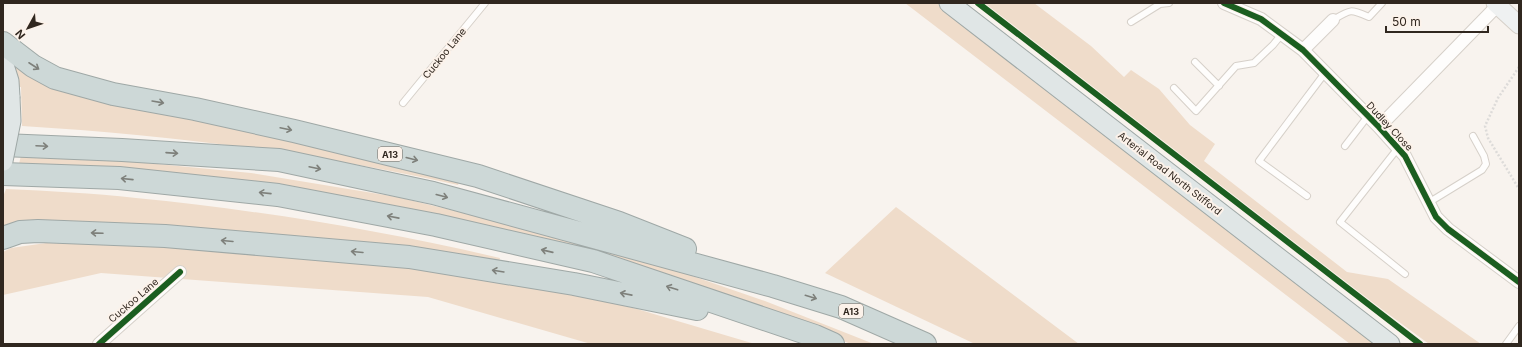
<svg xmlns="http://www.w3.org/2000/svg" width="1522" height="347" viewBox="0 0 1522 347" font-family="Inter,sans-serif">
  <style>
    .green { fill: #efdcca }
    .lines { fill: none; stroke-linecap: round; stroke-linejoin: round }
    .lane-casing { stroke: #d6d0c9; stroke-width: 8 }
    .street-casing { stroke: #d6d0c9; stroke-width: 14 }
    .secondary-casing { stroke: #d6d0c9; stroke-width: 19 }
    .primary-casing { stroke: #9fa8a6; stroke-width: 21 }
    .highway-casing { stroke: #9fa8a6; stroke-width: 24 }
    .path { stroke: #dddbd9; stroke-width: 2.5; stroke-dasharray: 2 2; stroke-linecap: butt }
    .lane { stroke: #fefdfc; stroke-width: 6 }
    .street { stroke: #fefdfc; stroke-width: 12 }
    .secondary { stroke: #eff1f1; stroke-width: 17 }
    .primary { stroke: #e0e6e6; stroke-width: 19 }
    .highway { stroke: #cdd8d7; stroke-width: 22 }
    .primary-bridge-casing { stroke: #9fa8a6; stroke-width: 21; stroke-linecap: butt }
    .primary-bridge { stroke: #e0e6e6; stroke-width: 19 }
    .cycleway-casing { stroke: #fcf2ea; stroke-width: 8 }
    .cycleway { stroke: #1b5e20; stroke-width: 6 }
    .oneway { stroke: #7e807b }
    .labels { text-anchor: middle; dominant-baseline: central; stroke-width: 4; stroke-linejoin: round; paint-order: stroke }
    .shield { fill: #fcf2ea; stroke: #6d645c; stroke-width: 1 }
    .shield-label { font-size: 9px; font-weight: bold; fill: #30271f }
    .street-label { font-size: 10px; fill: #30271f; stroke: #fcf2ea }
  </style>
  <rect width="100%" height="100%" fill="#f8f3ee"/>
  <path class="green" d="M905,3h32l438,341h-25z
    M980,3h54l57,43 33,31 7,-7 28,19 31,36 25,19 -11,17 143,111 41,7 93,65h-52l-91,-67z
    M9,57l451,123 -2,5c-144,-32 -289,-50 -436,-59l-1,-39h-5z
    M22,151l229,22 146,24 149,36 129,37 90,31 109,43h-23l-93,-35 -586,-135 -100,-9 -53,-1z
    M6,189c43,2 87,4 130,9 122,12 244,32 364,60l-1,4 -496,-31v-34z
    M896,207l183,137h-104l-150,-71z
    M46,243l122,3 227,18 165,26 77,19 118,35h-164l-163,-47 -327,-24 -98,22v-43l8,-4z"/>
  <g class="lines">
    <defs>
      <path id="lane" d="M1333,20c18,-11 17,-11 36,-3l13,-14
        M1131,22l29,-18 9,-1
        M1195,62l24,24
        M1174,88l22,23 40,-45 18,-3 19,-18 9,-11
        M403,103l82,-100
        M1345,146l23,-30
        M1398,148l-58,74 65,52
        M1307,196l-48,-35 66,-88
        M1428,203l54,-33 4,-6 -2,-8 -11,-20
        M1506,344l13,-18"/>
      <path id="street" d="M1224,3l37,16 42,31 76,77 26,29 31,61 12,12 71,53
        M1303,50l30,-30
        M1379,127l118,-121
        M99,344l81,-72"/>
      <path id="secondary" d="M1495,3l24,22"/>
      <path id="primary" d="M949,3l441,341
        M3,62l6,19 1,16"/>
      <path id="highway" d="M3,43l30,23 22,12 58,16 82,15 99,22 184,45 141,47 66,26
        M3,145l119,5 157,10 154,33 340,93 68,21 84,37
        M3,174l116,4 159,17 158,30 157,36 222,75 18,8
        M3,238l17,-6 18,-1 127,5 244,21 165,27 123,25"/>
    </defs>
    <use href="#lane" class="lane-casing"/>
    <use href="#street" class="street-casing"/>
    <use href="#secondary" class="secondary-casing"/>
    <use href="#primary" class="primary-casing"/>
    <use href="#highway" class="highway-casing"/>
    <path class="path" d="M1519,67l-21,31 -13,28 3,12 31,51"/>
    <use href="#lane" class="lane"/>
    <use href="#street" class="street"/>
    <use href="#secondary" class="secondary"/>
    <use href="#primary" class="primary"/>
    <use href="#highway" class="highway"/>
    <defs>
      <path id="primary-bridge" d="M3,161l8,-40 -1,-24"/>
    </defs>
    <use href="#primary-bridge" class="primary-bridge-casing"/>
    <use href="#primary-bridge" class="primary-bridge"/>
    <defs>
      <path id="cycleway" d="M978,3l442,341
        M1224,3l37,16 42,31 76,77 26,29 31,61 12,12 71,53
        M99,344l81,-72"/>
    </defs>
    <use href="#cycleway" class="cycleway-casing"/>
    <use href="#cycleway" class="cycleway"/>
  </g>
  <defs><path id="oneway-shaft" d="M-6 0H5M1.5-3L5.5 0L1.5 3" fill="none" stroke-width="1.6" stroke-linecap="round" stroke-linejoin="round"/></defs>
  <g class="oneway">
    <use href="#oneway-shaft" transform="translate(34 66) rotate(33)"/>
    <use href="#oneway-shaft" transform="translate(158 102) rotate(10)"/>
    <use href="#oneway-shaft" transform="translate(286 129) rotate(12)"/>
    <use href="#oneway-shaft" transform="translate(42 146) rotate(3)"/>
    <use href="#oneway-shaft" transform="translate(172 153) rotate(4)"/>
    <use href="#oneway-shaft" transform="translate(412 159) rotate(14)"/>
    <use href="#oneway-shaft" transform="translate(315 168) rotate(12)"/>
    <use href="#oneway-shaft" transform="translate(127 179) rotate(-174)"/>
    <use href="#oneway-shaft" transform="translate(265 193) rotate(-174)"/>
    <use href="#oneway-shaft" transform="translate(442 196) rotate(15)"/>
    <use href="#oneway-shaft" transform="translate(393 217) rotate(-169)"/>
    <use href="#oneway-shaft" transform="translate(97 233) rotate(-178)"/>
    <use href="#oneway-shaft" transform="translate(227 241) rotate(-175)"/>
    <use href="#oneway-shaft" transform="translate(547 251) rotate(-167)"/>
    <use href="#oneway-shaft" transform="translate(357 252) rotate(-175)"/>
    <use href="#oneway-shaft" transform="translate(498 271) rotate(-171)"/>
    <use href="#oneway-shaft" transform="translate(672 288) rotate(-162)"/>
    <use href="#oneway-shaft" transform="translate(626 294) rotate(-169)"/>
    <use href="#oneway-shaft" transform="translate(811 297) rotate(17)"/>
  </g>
  <g class="labels">
    <g class="shield">
      <rect x="378" y="147" width="24" height="14" rx="3"/>
      <rect x="839" y="304" width="24" height="14" rx="3"/>
    </g>
    <g class="shield-label">
      <text x="390" y="154">A13</text>
      <text x="851" y="311">A13</text>
    </g>
    <g class="street-label">
      <text transform="translate(444 53) rotate(-51)">Cuckoo Lane</text>
      <text transform="translate(1390 126) rotate(47)">Dudley Close</text>
      <text transform="translate(1170 173) rotate(38)">Arterial Road North Stifford</text>
      <text transform="translate(133 300) rotate(-41)">Cuckoo Lane</text>
    </g>
  </g>
  <rect width="1522" height="347" fill="none" stroke="#30271f" stroke-width="8"/>
  <g transform="translate(28 28) rotate(230)" stroke="#fcf2ea" stroke-width="3" paint-order="stroke">
  <path d="M0-3L7 15L0 10L-7 15Z" fill="#30271f"/>
  <text y="-6" font-size="11" font-weight="bold" text-anchor="middle" fill="#30271f">N</text>
  </g>
  <path d="M1386 26v6h102v-6" fill="none" stroke="#30271f" stroke-width="2"/>
  <text x="1392" y="26" font-size="12" fill="#30271f" stroke="#fcf2ea" stroke-width="3" paint-order="stroke">50 m</text>
</svg>
